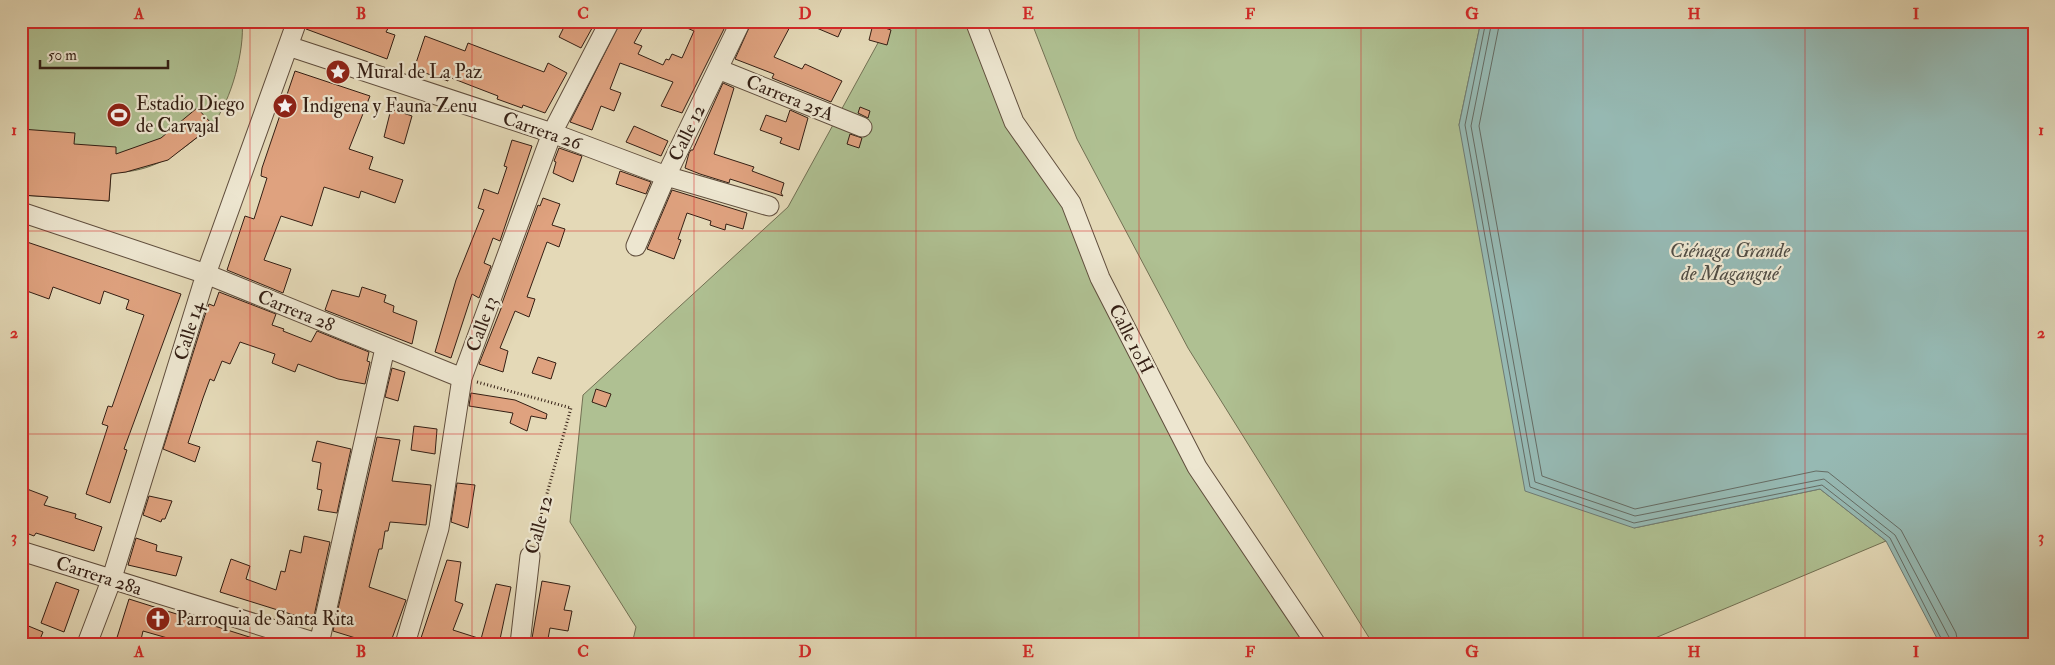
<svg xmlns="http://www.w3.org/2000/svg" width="2055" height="665" viewBox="0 0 2055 665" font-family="'IM FELL Double Pica',serif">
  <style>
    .green { fill: #afc092; stroke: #727053 }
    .water { fill: #96b9b3; stroke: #6f7b73 }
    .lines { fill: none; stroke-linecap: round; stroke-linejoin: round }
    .shore { stroke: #656c64; stroke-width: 1 }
    .building { fill: #dfa27f; stroke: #341f14 }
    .minor-casing { stroke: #604e3d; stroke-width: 21 }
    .path { stroke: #341f14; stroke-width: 3; stroke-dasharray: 1 2.5; stroke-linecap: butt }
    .minor { stroke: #ede6d0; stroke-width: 19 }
    .grid { fill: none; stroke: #d62828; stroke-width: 1; stroke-opacity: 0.55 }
    .labels { text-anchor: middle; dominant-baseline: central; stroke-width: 4.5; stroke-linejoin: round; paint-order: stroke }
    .poi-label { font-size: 19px; fill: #341f14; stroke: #ede6d0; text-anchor: start }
    .street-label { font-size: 19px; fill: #341f14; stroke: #ede6d0 }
    .water-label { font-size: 20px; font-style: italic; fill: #514d44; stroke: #ede6d0 }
    .neatline { fill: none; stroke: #d62828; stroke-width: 2 }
    .grid-label { font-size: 16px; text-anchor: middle; font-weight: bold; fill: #d62828 }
  </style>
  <rect width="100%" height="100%" fill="#e4d9b7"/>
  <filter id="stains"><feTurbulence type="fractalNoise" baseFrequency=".004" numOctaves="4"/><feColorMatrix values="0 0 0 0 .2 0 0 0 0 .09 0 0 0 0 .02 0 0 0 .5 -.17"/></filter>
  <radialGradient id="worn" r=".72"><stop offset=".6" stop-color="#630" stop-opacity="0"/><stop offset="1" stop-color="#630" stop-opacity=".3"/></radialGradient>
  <path class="green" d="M21,21h221c3,29 -11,80 -29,103 -4,6 -12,11 -18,15 -24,20 -51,35 -84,33l-2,29 -88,-6z
    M890,21h80l97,185 28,73 215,365h-678l4,-17 -66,-105 13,-127 205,-188z
    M1031,21h450l-22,104 175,403 186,-39 66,52 -238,100 -15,3h-260l-185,-296 -111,-209z"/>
  <path class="water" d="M1481,21h553v623h-94l-54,-103 -66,-52 -186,39 -109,-37 -66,-366z"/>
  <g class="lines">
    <path class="shore" d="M1486,21l-21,104 65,362 104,36 188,-38 68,53 54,106
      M1492,21l-21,105 64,356 100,34 189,-37 71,56 54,102 2,7
      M1500,21l-21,105 63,350 93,33 181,-38 12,1 73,58 55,103 2,11"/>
  </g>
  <path class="building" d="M308,21h84l-6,11 9,3 -8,24 -81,-30z
    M567,21h29l-15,27 -22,-11z
    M621,21h25l-12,22 8,3 -4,8 25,11 3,-6 3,1 3,-6 10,4 12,-27 -23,-10h57l-46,92 -21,-7 12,-24 -53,-19 -10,26 11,4 -7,18 -13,-5 -9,24 -22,-8z
    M752,21h41l-19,36 28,12 3,-5 37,17 -11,21 -59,-24 2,-4 -39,-15z
    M800,21h45l-7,16z
    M873,24l18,6 -4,15 -18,-5z
    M425,36l40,15 3,-8 76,29 4,-9 19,10 -22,40 -22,-8 -1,3 -25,-9 1,-3 -26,-10 -23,-9 -1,4 -34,-12z
    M295,71l75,25 -21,53 24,8 -4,12 34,11 -8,23 -34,-12 -2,7 -35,-11 -12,39 -31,-10 -17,44 27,9 -8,24 -56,-23 18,-54 9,3 13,-41 -6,-2 1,-8z
    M723,83l11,5 -20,66 40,13 -2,4 32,12 -3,10 2,3 -53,-17 -1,4 -29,-9 -15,-6 4,-15 2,-3h2z
    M860,107l10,4 -2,7 -10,-5z
    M197,108l16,17 -45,35 -42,12 -15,2 -2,27 -88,-6v-66l54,4 -1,11 42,3v7l45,-16z
    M391,109l21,7 -8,28 -20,-7z
    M790,110l18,8 -9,32 -19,-7 2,-5 -22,-8 6,-15 20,7z
    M634,126l34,15 -7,15 -35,-14z
    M850,134l12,4 -3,10 -12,-4z
    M512,140l20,6 -32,95 -7,-3 -9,25 7,3 -12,32 -7,-4 -21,64 -16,-6 21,-72 28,-70 -6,-2 6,-19 14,5 9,-27 -3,-1z
    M559,148l23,8 -9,26 -20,-9 3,-11 -2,-1z
    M620,171l31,11 -5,12 -30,-10z
    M672,190l75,23 -4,16 -17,-5 -1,6 -15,-5 1,-4 -24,-8 -9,26 3,1 -7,19 -27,-10z
    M543,198l17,6 -8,21 13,4 -6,18 -12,-5 -20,55 8,2 -6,18 -14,-6 -15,37 8,3 -5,21 -24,-8 23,-58h-1l37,-101 2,1z
    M21,240l160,54 -57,155 3,1 -17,53 -24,-9 22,-68 -6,-2 6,-18 4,1 32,-92 -18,-6 3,-9 -25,-9 -4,13 -47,-17 -4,12 -25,-9 3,-9 -6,-3z
    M362,287l24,8 -2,7 10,4 -1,6 24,9 -5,23 -87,-34 7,-20 27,7z
    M219,292l57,22 -4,11 12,4 -1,2 28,11 6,-11 52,21 -2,9 3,1 -5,22 -27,-5 -40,-15 -3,8 -23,-9 3,-9 -35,-12 -10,22 -8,-3 -8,20 -4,-2 -7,19 -15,45 12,4 -5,15 -32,-13 42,-134 4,-11 5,2z
    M538,357l18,6 -5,16 -19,-6z
    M392,368l13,4 -7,29 -13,-4z
    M596,389l15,5 -5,13 -14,-5z
    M471,393l44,7 32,14 -1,5 -15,-3 -4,15 -17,-8 3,-10 -44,-7z
    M414,426l23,3 -2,25 -24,-4z
    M377,437l23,3 -8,41 39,4 -5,40 -36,-3 -2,9h-3l-3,18h-3l-10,38 37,13 -16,44h-15l-42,-13z
    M317,441l34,8 -14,64 -19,-3 4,-20 -5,-1 4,-26 -9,-2z
    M457,483l18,2 -7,43 -17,-6z
    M27,489l21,8 -4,8 32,9 -1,4 27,9 -8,24 -58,-18 -2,3 -13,-5v-29z
    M149,496l23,5 -7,18h-3l-1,3 -18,-7z
    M304,536l26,6 -17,79 -93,-29 11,-33 19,7 -4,13 30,11 5,-19 4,1 5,-22 11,3z
    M136,538l21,7 -1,6 26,6 -6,19 -48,-11z
    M447,560l14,2 -6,39 8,3 -10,26 28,9 15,-55 15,3 -12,57h-80z
    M542,581l28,5 -6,24 8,1 -4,20 -18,-3 -3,16h-16z
    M56,582l23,8 -15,42 -23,-9z
    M129,599l133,42 -1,3h-91l1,-5 -28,-8 -3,13h-25z
    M26,625l17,7 -5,12h-17v-9z"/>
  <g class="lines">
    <defs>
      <path id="minor" d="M975,21l39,101 57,81 29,75 97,189 119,177
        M288,46l264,87 114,43 103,30
        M718,69l144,58
        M21,212l185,62 256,104
        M636,246l30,-70 75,-155
        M21,551l299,93
        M87,644l24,-63 95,-307 91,-253
        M319,644l66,-296
        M405,644l34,-116 23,-150 90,-245 58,-112
        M520,644l10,-88"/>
    </defs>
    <use href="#minor" class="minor-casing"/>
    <path class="path" d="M477,382l94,26 -37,132"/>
    <use href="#minor" class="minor"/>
  </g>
  <path class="grid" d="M250,21v623M472,21v623M694,21v623M916,21v623M1139,21v623M1361,21v623M1583,21v623M1805,21v623M21,231h2013M21,434h2013"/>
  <defs>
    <symbol id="sight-disc" viewBox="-11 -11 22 22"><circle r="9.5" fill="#8f2418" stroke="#ede6d0"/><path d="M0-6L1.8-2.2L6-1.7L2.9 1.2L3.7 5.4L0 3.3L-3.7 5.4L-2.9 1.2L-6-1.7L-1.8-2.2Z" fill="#fff"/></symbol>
    <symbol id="stadium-disc" viewBox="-11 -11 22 22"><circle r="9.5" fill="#8f2418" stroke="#ede6d0"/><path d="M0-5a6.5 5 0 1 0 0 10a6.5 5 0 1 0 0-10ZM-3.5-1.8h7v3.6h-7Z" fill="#fff"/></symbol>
    <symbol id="church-disc" viewBox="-11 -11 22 22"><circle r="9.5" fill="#8f2418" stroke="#ede6d0"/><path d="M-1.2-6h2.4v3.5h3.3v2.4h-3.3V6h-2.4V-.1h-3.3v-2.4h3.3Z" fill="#fff"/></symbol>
  </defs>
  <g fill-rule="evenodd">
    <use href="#sight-disc" x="324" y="58" width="28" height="28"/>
    <use href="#sight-disc" x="271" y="92" width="28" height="28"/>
    <use href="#stadium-disc" x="105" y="101" width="28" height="28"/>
    <use href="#church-disc" x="144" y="605" width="28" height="28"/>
  </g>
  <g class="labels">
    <g class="poi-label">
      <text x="356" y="72">Mural de La Paz</text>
      <text x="136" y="104">Estadio Diego<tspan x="136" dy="22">de Carvajal</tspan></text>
      <text x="302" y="106">Indigena y Fauna Zenu</text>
      <text x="176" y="619">Parroquia de Santa Rita</text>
    </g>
    <g class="street-label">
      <text transform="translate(790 98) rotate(22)">Carrera 25A</text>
      <text transform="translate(542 131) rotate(19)">Carrera 26</text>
      <text transform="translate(687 133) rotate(-64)">Calle 12</text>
      <text transform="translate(296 311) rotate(22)">Carrera 28</text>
      <text transform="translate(482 324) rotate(-70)">Calle 13</text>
      <text transform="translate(189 331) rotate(-73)">Calle 14</text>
      <text transform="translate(1131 339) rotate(63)">Calle 10H</text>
      <text transform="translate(539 525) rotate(-75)">Calle 12</text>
      <text transform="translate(99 576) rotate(18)">Carrera 28a</text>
    </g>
    <g class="water-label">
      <text x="1730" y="250">Ciénaga Grande<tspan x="1730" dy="23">de Magangué</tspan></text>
    </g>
  </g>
  <rect width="2055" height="665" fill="none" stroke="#e4d9b7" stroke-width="55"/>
  <path d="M40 60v8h128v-8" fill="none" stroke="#341f14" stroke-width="2.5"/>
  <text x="48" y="60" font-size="15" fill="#341f14" stroke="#ede6d0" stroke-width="4" paint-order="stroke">50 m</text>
  <rect x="28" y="28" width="2000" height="610" class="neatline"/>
  <g class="grid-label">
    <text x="139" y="19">A</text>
    <text x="361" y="19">B</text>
    <text x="583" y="19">C</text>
    <text x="805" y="19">D</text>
    <text x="1028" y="19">E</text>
    <text x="1250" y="19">F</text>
    <text x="1472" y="19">G</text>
    <text x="1694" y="19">H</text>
    <text x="1916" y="19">I</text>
    <text x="14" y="135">1</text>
    <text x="2041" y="135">1</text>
    <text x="14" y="338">2</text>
    <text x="2041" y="338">2</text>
    <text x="14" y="542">3</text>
    <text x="2041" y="542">3</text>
    <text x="139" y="657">A</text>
    <text x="361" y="657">B</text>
    <text x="583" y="657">C</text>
    <text x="805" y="657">D</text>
    <text x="1028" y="657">E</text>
    <text x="1250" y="657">F</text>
    <text x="1472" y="657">G</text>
    <text x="1694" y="657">H</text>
    <text x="1916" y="657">I</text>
  </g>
  <rect width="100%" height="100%" filter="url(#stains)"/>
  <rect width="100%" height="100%" fill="url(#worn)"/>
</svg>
